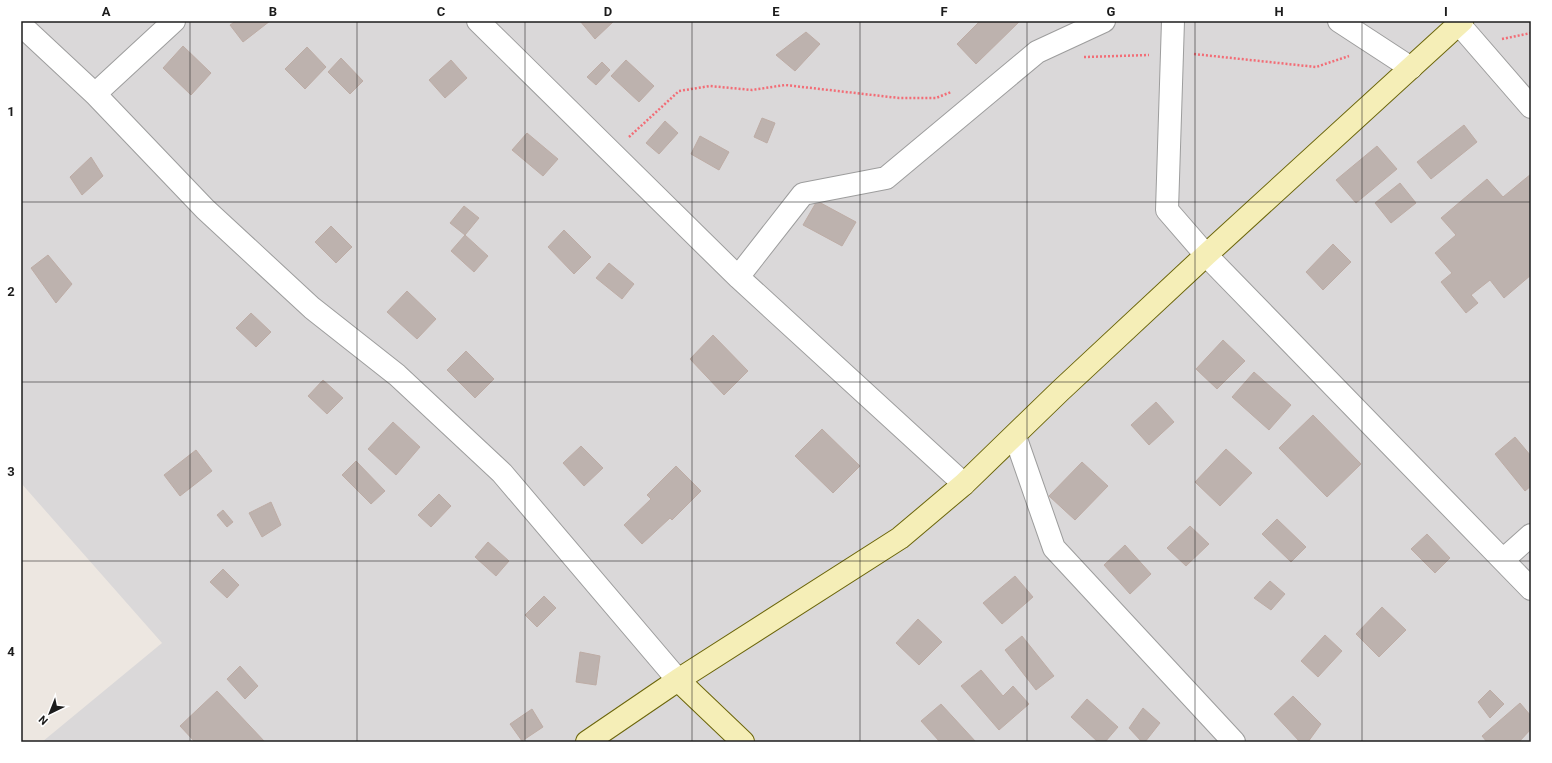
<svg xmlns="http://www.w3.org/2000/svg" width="1552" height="763" viewBox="0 0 1552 763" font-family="Roboto,sans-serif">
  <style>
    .residential { fill: #dad8d9 }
    .building { fill: #bdb2ae; stroke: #bdaca5 }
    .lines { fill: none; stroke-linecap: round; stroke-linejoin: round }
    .street-casing { stroke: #9d9d9d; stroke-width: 24 }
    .secondary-casing { stroke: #6b650a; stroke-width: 24 }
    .path { stroke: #f26d76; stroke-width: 2.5; stroke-dasharray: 2 2; stroke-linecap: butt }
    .street { stroke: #fff; stroke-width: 22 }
    .secondary { stroke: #f5eeb7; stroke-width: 22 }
    .grid { fill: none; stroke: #1c1c1c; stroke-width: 1; stroke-opacity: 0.55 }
    .neatline { fill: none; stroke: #1c1c1c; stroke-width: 1.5 }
    .grid-label { font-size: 13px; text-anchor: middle; font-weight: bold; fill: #1c1c1c }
  </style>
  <rect width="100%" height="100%" fill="#ede7e1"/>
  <path class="residential" d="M21,21h1510v721h-1489l120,-99 -141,-160z"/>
  <path class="building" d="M236,21h34l-27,21 -13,-17z
    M580,21h34l-19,18z
    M980,21h40l-44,43 -19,-20z
    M806,32l14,12 -25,27 -19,-16z
    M183,46l28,27 -20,22 -28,-27z
    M307,47l19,20 -21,22 -20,-20z
    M341,58l22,23 -13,13 -22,-22z
    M451,60l16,18 -22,20 -16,-18z
    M626,60l28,26 -15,16 -28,-26z
    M602,62l8,8 -14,15 -9,-8z
    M762,118l13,5 -8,20 -13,-6z
    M665,121l13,12 -19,21 -13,-11z
    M1464,125l13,17 -46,37 -14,-17z
    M527,133l31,26 -15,17 -31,-26z
    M700,136l29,16 -10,18 -28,-16z
    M1377,146l20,23 -41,34 -20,-23z
    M91,157l12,19 -21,19 -12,-18z
    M1531,174v101l-27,23 -14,-18 -19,15 7,8 -12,10 -25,-31 11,-9 -17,-20 21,-18 -15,-17 46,-39 16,18z
    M1400,183l16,20 -25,20 -16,-20z
    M817,201l39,21 -14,24 -39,-21z
    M464,206l15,12 -14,17 -15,-12z
    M331,226l21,21 -16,16 -21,-21z
    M564,230l27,27 -17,17 -26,-27z
    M465,235l23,21 -14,16 -23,-21z
    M1333,244l18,18 -28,28 -17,-18z
    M48,255l24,29 -16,19 -25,-35z
    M609,263l25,21 -12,15 -26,-21z
    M407,291l29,28 -19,20 -30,-27z
    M251,313l20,19 -15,15 -20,-19z
    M713,335l35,36 -24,24 -34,-36z
    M1223,340l22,21 -28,28 -21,-20z
    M466,351l28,28 -19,19 -28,-28z
    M1254,372l37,33 -22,25 -37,-33z
    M323,380l20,18 -16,16 -19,-18z
    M1156,402l18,20 -25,23 -18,-20z
    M1313,415l48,49 -34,33 -48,-49z
    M393,422l27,25 -24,28 -28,-26z
    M822,429l38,37 -27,27 -38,-37z
    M1515,437l16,19v30l-6,5 -30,-37z
    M581,446l22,22 -19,18 -21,-23z
    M1226,449l26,24 -32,33 -25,-24z
    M196,450l16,21 -32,25 -16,-21z
    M356,461l29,30 -14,13 -29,-29z
    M1082,462l26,24 -33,34 -26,-24z
    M676,466l25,25 -29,29 -2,-2 -28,26 -18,-19 27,-26 -4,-4z
    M439,494l12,12 -20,21 -13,-12z
    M271,502l10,23 -19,12 -13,-24z
    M223,510l10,12 -6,5 -10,-12z
    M1277,519l29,28 -15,15 -29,-28z
    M1190,526l19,18 -23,22 -19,-18z
    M1427,534l23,24 -15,15 -24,-24z
    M488,542l21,19 -13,15 -21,-19z
    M1125,545l26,29 -21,20 -26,-29z
    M223,569l16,16 -12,13 -17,-16z
    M1015,576l18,21 -31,27 -19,-21z
    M1270,581l15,13 -14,16 -17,-12z
    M544,596l12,12 -19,19 -12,-12z
    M1382,607l24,23 -27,27 -23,-23z
    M918,619l24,23 -23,23 -23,-22z
    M1325,635l17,16 -24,26 -17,-16z
    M1022,636l32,40 -18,14 -31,-40z
    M580,652l20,4 -4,29 -20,-3z
    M240,666l18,20 -13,13 -18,-20z
    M981,670l22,26 10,-10 16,18 -30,26 -38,-44z
    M1490,690l14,14 -14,14 -12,-16z
    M217,691l48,51h-70l-15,-16z
    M1293,696l28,28 -13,18h-8l-26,-28z
    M1087,699l31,28 -13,15h-7l-27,-25z
    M1520,703l11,13v13l-12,13h-32l-5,-6z
    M941,704l35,38h-36l-19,-21z
    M1143,708l17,15 -15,19h-3l-13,-14z
    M532,709l11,18 -21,14 -12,-17z"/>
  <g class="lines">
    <defs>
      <path id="street" d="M478,21l260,256 226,207
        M1173,21l-6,189 39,45 325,334
        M1339,21l72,47
        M1459,24l72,83
        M21,25l74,69 110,115 107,99 85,67 105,98 176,207
        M95,94l79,-73
        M738,277l65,-83 83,-16 151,-126 67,-31
        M1015,436l39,112 180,194
        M1503,560l28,-25"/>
      <path id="secondary" d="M678,680l65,62
        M587,742l91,-62 222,-142 64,-54 96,-93 146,-136 256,-234"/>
    </defs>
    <use href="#street" class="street-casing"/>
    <use href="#secondary" class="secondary-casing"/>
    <path class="path" d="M1502,39l29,-6
      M1194,54l122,13 33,-11
      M1084,57l65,-2
      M629,137l50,-46 31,-5 42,4 33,-5 114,13h37l15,-6"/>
    <use href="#street" class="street"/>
    <use href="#secondary" class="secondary"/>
  </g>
  <path class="grid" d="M190,21v721M357,21v721M525,21v721M692,21v721M860,21v721M1027,21v721M1195,21v721M1362,21v721M21,202h1510M21,382h1510M21,561h1510"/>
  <rect width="1552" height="763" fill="none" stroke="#ffffff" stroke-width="44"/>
  <g transform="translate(50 713) rotate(223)" stroke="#ffffff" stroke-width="3" paint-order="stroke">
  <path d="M0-3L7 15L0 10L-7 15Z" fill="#1c1c1c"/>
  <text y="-6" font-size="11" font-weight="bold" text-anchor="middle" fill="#1c1c1c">N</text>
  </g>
  <rect x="22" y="22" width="1508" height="719" class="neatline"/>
  <g class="grid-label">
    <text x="106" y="16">A</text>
    <text x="273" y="16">B</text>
    <text x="441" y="16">C</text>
    <text x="608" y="16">D</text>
    <text x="776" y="16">E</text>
    <text x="944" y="16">F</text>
    <text x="1111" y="16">G</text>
    <text x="1279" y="16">H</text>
    <text x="1446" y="16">I</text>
    <text x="11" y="116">1</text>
    <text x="11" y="296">2</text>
    <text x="11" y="476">3</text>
    <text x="11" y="656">4</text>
  </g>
</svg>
